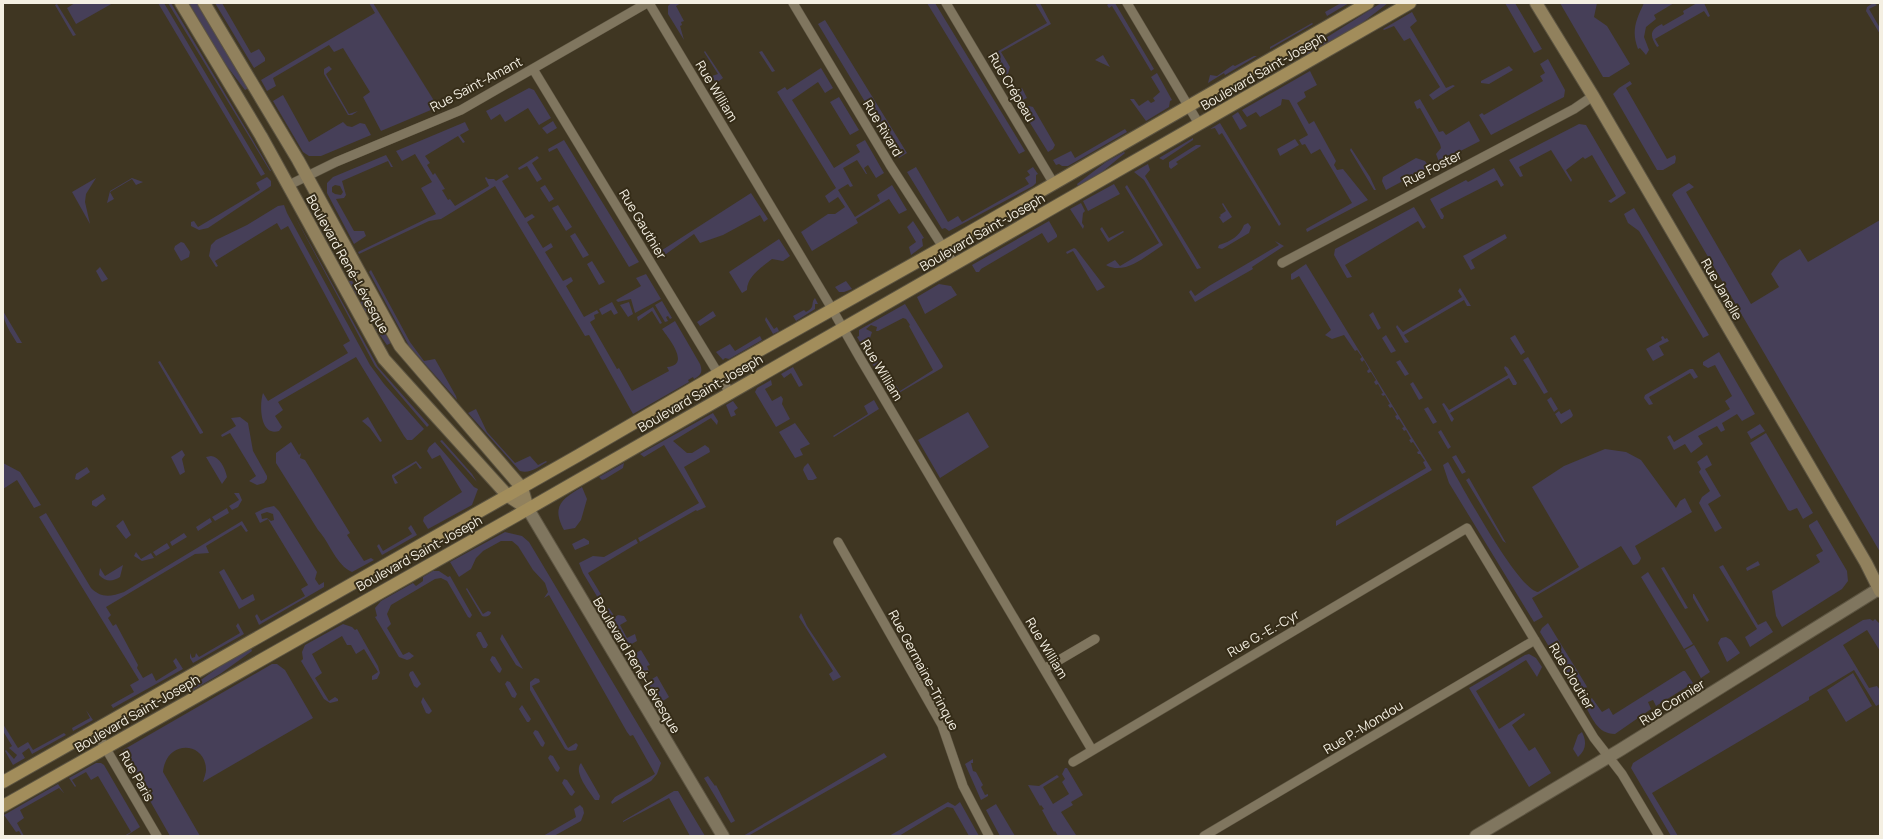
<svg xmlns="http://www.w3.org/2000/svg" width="1883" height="839" viewBox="0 0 1883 839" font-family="Manrope,sans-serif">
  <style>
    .green { fill: #463f58; fill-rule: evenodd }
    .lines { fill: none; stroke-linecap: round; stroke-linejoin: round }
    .minor-casing { stroke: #5c5441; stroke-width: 10 }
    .tertiary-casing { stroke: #5c5441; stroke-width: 14 }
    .secondary-casing { stroke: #5c5441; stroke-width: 14 }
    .primary-casing { stroke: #5c5441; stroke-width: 14 }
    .minor { stroke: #80765f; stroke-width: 9 }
    .tertiary { stroke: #80765f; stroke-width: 12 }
    .secondary { stroke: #91815d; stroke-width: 12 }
    .primary { stroke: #a28d5b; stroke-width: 12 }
    .labels { text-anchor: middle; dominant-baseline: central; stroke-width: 4; stroke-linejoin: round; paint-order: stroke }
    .street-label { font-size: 13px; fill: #f4efe2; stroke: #352c18 }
  </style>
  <rect width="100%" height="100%" fill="#3f3622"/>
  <path class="green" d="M75,3h38l-37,21 -9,-16z
    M158,3h6l101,171 -4,2z
    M168,3h3l100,168h-1z
    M189,3h9l51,85 -4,2 -22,-29z
    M215,3h7l29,50 8,-4 6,9v3l-11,7z
    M369,3h4l65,104 -57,24 -18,-34 7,-5 -27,-44 -9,4 -5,-7 -56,33 3,8 -9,5 -6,-11 114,-67z
    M671,3h10l-5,3 8,15 -3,1 1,3 -2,1 4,14 -16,-26v-8z
    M927,3h8l90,148 -6,3z
    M1035,3h5l11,21 -50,28 9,15 -2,7 -5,3 -13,-21 57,-33z
    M1110,3h5l39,66 -3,2 -39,-65 -3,2 -2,-3z
    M1341,3h8l-22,13 -2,-4z
    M1381,3h7l-26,20 -58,33 -2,-3z
    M1505,3h10l27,46 -8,4z
    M1560,3h37l-3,14 13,9 23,38 -21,13h-6z
    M1644,3h30l-20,12 2,4 -10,8 -2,10 5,13 -3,5 -6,-7 -2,1c-7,-18 -2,-29 6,-46z
    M1697,3h7l6,13 -2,1 -4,-6 -49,28 4,7 -2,1c-7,-11 -8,-17 5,-23l1,2 21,-12 -1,-3z
    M1873,3l4,2 -8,4 11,19v6l-14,-23 1,-4z
    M57,4l19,31 -3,1 -18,-31z
    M1412,12l5,9 -7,6 36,61 7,-3 2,1 -22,14 -4,-5 11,-8 -30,-49 -6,3 -10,-15 -10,4 -1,-1z
    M825,20l82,133 -8,5 -81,-134z
    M1312,23l1,1 -43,25v-2z
    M705,51l18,27 -7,5 -4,-7 6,-2 -14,-22z
    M762,51l13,20 -3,1 -13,-20z
    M1103,55l7,12 -15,-7z
    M1254,56h3l-32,19 -1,-2 -16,10 2,-8 7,1 16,-11 2,1z
    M1548,59l17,31 -1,7 -73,38 -12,-20 3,-2 2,2 59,-34 -3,-5 5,-3 -5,-9z
    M329,66l3,3 -6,5 23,40 9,-3 -6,4h-4l-24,-41v-5z
    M1509,66l4,4 -24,14 -8,-1v-2z
    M821,68l12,20 -8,5 -7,-11 -26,18 42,68 26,-16 -4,-7 9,-5 19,33 -8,5 -8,-13 -4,3 3,6h-1l-9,-14 -14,8 10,18 -3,1 -2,-3 -10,6 17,27 25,-16 -3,-6 15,-10 15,25 -8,4 -10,-15 -33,20 2,4 -46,28 -11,-19 27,-18h7l10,-7 -7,-10 -9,6 -4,-7 11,-8 -59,-96 8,-5 2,3z
    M1310,71l7,14 -13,7 2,5 -9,6 12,21 5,-3 22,40 -2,4 3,5 6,-1 25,31 -61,32 -1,-3 46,-26 -32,-54 -9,5 -6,-10 -3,1 -3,-5 9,-5 -19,-35 -7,-1 -1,6 -21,12 -4,-5 -9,5 -5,-7z
    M1157,73l15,27 -2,1 -1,6 -23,14 -16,-22h4l5,7 9,-6 3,3 4,-2 -2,-3 7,-6 -9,-15z
    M1630,81l2,3 -6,4 41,71 8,-4 1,3 -1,5 -12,7h-6l-44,-76 6,-6z
    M1016,87l3,3 3,-2 5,10 -9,4 -7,-12z
    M529,88l5,2 17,28 -12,7 -11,-17 -23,14 -5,-8 -9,6 -5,-9z
    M283,95l26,47 34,-20 4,4 5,1 8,-4 5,1 6,11 -50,21h-12l-6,-4 -30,-51z
    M839,97l20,33 -9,5 -20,-33z
    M1420,99l19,33 4,-1 3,4 23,-14 11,20 -41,21 -3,-8 5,-6 -1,-4 -20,-36 -3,1 -3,-7z
    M1029,106l4,1 22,38 -2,4 -5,3 -26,-42z
    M1238,112l9,14 -7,4 -8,-14z
    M553,121l4,7 -10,6 -5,-6z
    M465,122l4,8 -9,5 5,7 -2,1 -5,-7 -33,20 5,7 -3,2 6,10 2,-2 10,16 -3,1 6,10 2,-1 5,7 34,-20 -4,-8 1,-1 2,2h6l2,2 11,-7 2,3 -7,4 23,37 7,-4 3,3 -8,5 16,26 8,-5 2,4 -8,5 18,29 8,-4 2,4 -7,5 18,31 13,-7 2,3 -5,2 1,4 -5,3 27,47 2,-1 13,23 37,-20 -2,-4c24,-2 2,-28 -5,-38l13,-8 25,43c3,8 1,11 -6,15l-1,-2 -5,3 1,2 -56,32 -44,-79 -4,1 -90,-150 -54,33 -12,2 -70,33 -1,-2 78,-38 -15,-26 11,-6 -17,-28 -13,7 -6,-10z
    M1220,123l61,101 -2,2 -57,-93 -3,2 -4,-7 -5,1z
    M1579,124l7,1 40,68 -15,10 -3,-2 8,-5 -24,-41 -7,4 -2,-2 -17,13 6,10 -1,2 -20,-32 -32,17 4,9 -3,1 -11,-17z
    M1125,129l2,3 -59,34h-6l-3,-2 -3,1 -3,-5 18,-9 4,7z
    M1193,138v2l-30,20 -4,-2z
    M1295,139l4,6 -19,11 -3,-7z
    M564,140l75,122 -10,5 -72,-119 -8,4 -1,-3z
    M1196,145h4l1,1 -25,16 2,2 -7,5 -2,-2v-5z
    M1351,148l19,29 6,13h-2l-24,-40z
    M1124,152l1,1 -23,19 -24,14 -1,-2 29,-22z
    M386,155l7,12h-2l-3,-6 -46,20 4,14 -2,3 -8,1 18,32h10l2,5 -12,8 -27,-51v-10l6,-6zM335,185l5,1 3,6 -2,3 -6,-1 -3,-2v-5z
    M537,156l2,2 -7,5 10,16 -5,3 -10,-16 -8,4 -1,-2z
    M1416,158l9,3 4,6 -43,23 -4,-9 1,-4z
    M1148,164l2,6 -5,6 56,92 -4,1 -53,-89 -10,-8z
    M916,167l32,55 10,-6 4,6 67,-38 -4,-6 5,-3 -3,-4 6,-4 5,7 -2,1v8l-3,3 -84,45 -4,-3 -3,1 -35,-57z
    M1494,168l10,17 -3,2 -4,-7 -57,29 4,7 -1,3h-2l-11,-20 36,-19 2,2z
    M267,177l4,4v5l-63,42 -9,2 -8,-4v-4l3,-1 4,6 62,-37 -4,-7z
    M96,178l-10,16 -1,8 5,22 -18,-32z
    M132,178l11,4 -7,3 -4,-6 -22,13 4,7 -7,4 3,-12z
    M1689,183l5,4 -8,5 65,112 28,-17 -8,-13 9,-13 20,-12 8,13 72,-42v332l-208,-357 2,-3z
    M1114,184l6,10 -32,17 -5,-10z
    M545,185l9,14 -5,3 -9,-14z
    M1127,185l36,60c-16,10 -38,31 -57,20l9,-5 5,6 39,-23 -34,-56z
    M751,193l17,26 -4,3 -4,-7 -37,20 -23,8 -6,-9 -35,25 -3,-5z
    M1081,203l4,8 -2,2 -1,10 2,3 -1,3 -13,-20z
    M1223,203l9,14 -9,6 -4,-6 2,-1 -1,-1 6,-4 -4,-7z
    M284,205l3,8 83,152 14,19 40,45 -12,11h-5l-3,-4 -48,-79 -78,45 5,8 -8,6 7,11 -3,4c-19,6 -20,-26 -16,-38l5,8 80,-48 -5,-8 7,-4 -62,-115 -7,4 -4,-7 -62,38 3,5 -2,1 -7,-11 2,-11 5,-5 31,-15 31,-19z
    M558,205l14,22 -6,4 -14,-23z
    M1414,207l12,20 -3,2 -5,-8 -73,44 7,12 -5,1 -13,-23 1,-6z
    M1634,208l75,127 -6,3 -1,-2 -63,-105 -11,-8 -4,-9z
    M292,211l86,156 51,58 -2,2 -52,-61z
    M913,221l11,17 -2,1 1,7 -12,9 -2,-8 7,-5 -9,-15z
    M1049,221l8,14v2l-9,6 -6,-10 -61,36 -2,3h-3l-4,-7z
    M1248,223l3,4 -2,6 -27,16 -4,-1 1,-3c12,-4 20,-8 25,-20z
    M1102,227l7,11 14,-7 1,1 -16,10 -8,-13z
    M575,233l14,22 -6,3 -13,-22z
    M1505,234l2,4 -36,22 4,8 -4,2 -8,-14z
    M779,239l11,17 -7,5 -11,-2c-10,8 -25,17 -25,31l-5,3 -13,-21z
    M1275,241l9,5 -32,21 1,2 -58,33 -6,-10 2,-2 4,6 14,-10 70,-41z
    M181,242l3,1 6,9 -1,5 -8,4 -7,-12 1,-3z
    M1074,248l2,1 29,38 -8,4 -24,-40 -6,3 -1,-2z
    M592,261l13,21 -6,3 -12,-21z
    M1306,264l126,206 -96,56v-5l90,-53 -3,-6 2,-1 -5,-7h-2l-1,-2 2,-1 -6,-9 -2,1 -2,-3 2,-1 -5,-9 -2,1 -2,-3 2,-1 -5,-8 -2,1 -2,-4 2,-1 -5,-8 -2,1 -2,-3 2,-1 -5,-9 -2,1 -2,-2 2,-1 -5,-9 -2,1 -2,-3 2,-2 -5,-8 -3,1 -1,-2 2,-2 -5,-9 -2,2 -2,-3 2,-2 -5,-7 -2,1 -11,-16 -12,4 -7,-4 6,-5 -32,-54 -7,4 -1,-1v-5z
    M100,267l8,12 -6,3 -6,-11z
    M371,270l39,72 14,19 11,-2 21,37 1,4 -48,-54 -40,-74z
    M646,274l15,25 -26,14 -4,-14 -13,3 -2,-2 25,-14 -5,-8z
    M348,281h4l9,12 -5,2z
    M846,281l6,8 -8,3h-5l-4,-5z
    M939,284l12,2 6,9 -32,19 -8,-17z
    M1460,288l11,18h-4l-3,-6 -60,35 5,7 -4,1 -9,-16 1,-2 6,7 59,-35 -4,-6z
    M364,298l7,10 -2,4h-4l-5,-9z
    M815,298l3,6h-3v5l-19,12 -3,-5 11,-6 2,2c10,-5 4,-8 9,-14z
    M662,301l10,17 -2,1 -2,-3 -2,1 2,4 -3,1 -10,-17z
    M612,302l6,11 -4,2 -3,-5 -9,5 -3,-6z
    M629,302l4,12 -5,3 -8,-12z
    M905,304l38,62 -1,2 -50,29 -4,-7 8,-5 4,6 33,-21 -24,-44 1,-1 -4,-6 -3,-1 -25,13h-2l1,-4 -6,-2 -5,4 6,3 -4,12 -5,3 -6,-10 2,-1v-6z
    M653,307l9,16 -2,1 -8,-13 -14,10 -1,-4z
    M3,311l19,32h-5c-6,-10 -14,-21 -14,-32z
    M713,311l3,5 -16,10 -3,-4z
    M1373,312l8,16 -3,2 -9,-15z
    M766,317l8,12 3,-2 2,4 -6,3 -8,-14z
    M375,328l9,4 7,11 -4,2z
    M1386,335l10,16 -5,2 -9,-15z
    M1515,335l10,17 -4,3 -11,-17z
    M760,336l2,4 -33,19 -4,-1 -2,2 -7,-8 14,-8 5,7z
    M1663,336l2,3 2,-1 2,3 -10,5 5,9 -11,6 -7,-12 16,-9 -1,-3z
    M1719,352l36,62 -13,7 -5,-7 -15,9 3,7 -4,2 -4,-6 -19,10 5,8 -12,9 -6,-9 -11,6 -7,-13 3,-2 4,7 56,-33 -5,-8 7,-5 -17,-31 -7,3 -5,-3v-3z
    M1528,357l20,35 -4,2 -21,-34z
    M1400,360l9,14 -4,2 -9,-14z
    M160,361l43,71v1l-3,1 -42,-72z
    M871,361h7l5,9 -4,6z
    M1505,366l3,2 9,15 -1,2h-3l-4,-7 -59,35 4,6 -2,3 -1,-1 -9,-17 2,-1 5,7 59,-35 -4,-7z
    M793,367l10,18 -4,2 -8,-14 -7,5 -3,-4z
    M1690,369h3l5,8 -4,2 -4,-6 -41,24 4,7 -4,1 -5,-7 1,-3z
    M771,380l1,5 -7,4 7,12 9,-5 2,3 -1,5 8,15 -14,8 -21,-35 2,-4z
    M1413,382l10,16 -4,2 -9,-16z
    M1551,397l7,12 -4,3 -7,-12z
    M874,400l5,9 -45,28 -1,-1 35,-22 -4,-8z
    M733,401l5,7 -4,3 2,4 -5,2 -5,-12z
    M1428,407l9,15 -4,2 -9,-15z
    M476,409l11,23 28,31 15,-7 8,9 8,-4 1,1c-9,5 -17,12 -27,9l-52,-58z
    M1570,409l3,6 -1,2 -11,7 -6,-10 4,-3 2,3z
    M968,412l21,35 -49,31 -22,-38z
    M713,413l5,8 -1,4 -6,-7 -38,23 14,12h5l13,-8 4,3 1,4 -26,15 22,40 -9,4 -1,-1 -56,32 -2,-4 61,-35 -35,-58 -20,12 -4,-3z
    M240,417l8,6 5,28 14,25v3l-3,4 -7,2 -8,-4 7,-5 -26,-43 -8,4 -1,-2 15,-9 -5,-8z
    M368,417l14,24 -2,1 -10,-14 -8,-7z
    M795,423l15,21 -10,5 3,6 -8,3 -16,-26z
    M1760,424l5,7 -14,8 -4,-7z
    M1441,430l10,17 -3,2 -10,-17z
    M1766,433l47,80 -10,6 -6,-11 -7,3 -2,-1 -38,-67z
    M442,440l30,34 5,8 -37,-41z
    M291,442l8,13 2,-2 -1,5 5,2 45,73 -3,2 17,26 7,-3 3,2 -22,12c-16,-7 -22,-29 -34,-42l-42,-67v-10z
    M435,442l39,45 4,2 -6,16 -44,24 -5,-8 1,-4 38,-25 -22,-37 -8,4 -5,-8 2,-4z
    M1605,449l21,3 15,8 35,48 4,-7 5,-3 7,14 -57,34 6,12c-1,4 -4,7 -8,7l-12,-19 -89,52 11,19 -9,5 -85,-139 -6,-18 5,-3c13,22 70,128 90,130l41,-25 -47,-80 32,-21z
    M182,450l3,5 -3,4 3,13 -5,3 -9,-18z
    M1456,455l10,17 -4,2 -10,-17z
    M1707,455l5,10 -7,4 16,27 -13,8 14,24 -7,4 -16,-29 3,-6 8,-6 -11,-19 2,-3 -4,-7z
    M211,456c9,1 14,12 16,21l-5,7 -16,-27z
    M416,461l6,7 -2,1 -4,-6 -22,14 4,6 -3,1 -3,-7v-2z
    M3,463l17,9 21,33 -7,3 -17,-28 -14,9z
    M624,463l-1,5 -18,11 -3,1 -3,-3z
    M808,463l9,15 -4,2h-5l-5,-10 1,-3z
    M87,467l3,5 -12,8 -3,-1 1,-5z
    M1469,478l37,65 -3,-2 -37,-61z
    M582,487l5,12 -6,21 -6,8 -11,2c-13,-24 -2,-31 18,-43z
    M234,493h5l3,7 -4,7 -6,3 -3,-4 10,-6z
    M103,494l3,5 -10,8 -4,-2v-4z
    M274,506l5,5 38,61 -2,7 4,6 5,-3v5l-65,38 -4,-9 2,-2 4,7 44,-25 -4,-7 7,-4 -40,-66 -8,4 -5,-10 10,-5zM267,512l6,2 1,6 -3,1 -4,-3 -5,1 -1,-5z
    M227,508l2,5 -14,8 -3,-4z
    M46,513l45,75c10,10 19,9 33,4l118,-71 6,10 -2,1 -5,-7 -35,21 3,7 -14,1 -89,53 5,8 -3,3 5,8 3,-2 22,41 -1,3 6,10 9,-5 4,8 21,-13 -4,-7 3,-3 7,11 -70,39 -2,-3 23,-13 -4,-7 9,-5 -100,-163z
    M210,518l2,4 -14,9 -2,-4z
    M123,520l8,15 -5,4 -10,-13z
    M1817,520l30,51 1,10 -6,8 -60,38 -6,-11 -4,-25 48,-29 -4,-7 7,-4 -14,-24v-2z
    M411,525l6,10 -35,20 -5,-9 2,-2 4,7 29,-17 -4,-6z
    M505,532l17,4 7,6 132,221 -4,11 -6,7 -39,23 -1,-2 4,-5 40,-23 -22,-39 -3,1 -3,-4 -78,-137 -5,3 4,-6 -3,-9 -12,-13 -15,-24 -6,-5h-11l-18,10 -7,7 -5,11 -12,8 -9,-15z
    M184,533l3,4 -15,9 -2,-4z
    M584,538l5,3v3l-14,6 -3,-6z
    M636,539l2,4 -50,30 14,23 -4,2 -15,-25 -4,-10 14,-7 11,1z
    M167,543l3,5 -14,8 -3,-4z
    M136,552l5,7 10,-6 3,5 -12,3 -8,-5z
    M1758,561l2,4 -13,6 -1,-3z
    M123,565l-3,12c-8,5 -14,5 -21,-2l1,-7 5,8z
    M1723,565l35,60 8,-4 7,11 -23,15 -5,-10 12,-8 -38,-62z
    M1664,567l24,41 -3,1 -24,-41z
    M224,569l18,31 11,-6 2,6 -16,9 -20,-37z
    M433,571h6l9,6 2,-1 22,39 -2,3 -2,-1 -21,-36 -6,-3 -6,1 -44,26 -4,9 4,10 -4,4 16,27 6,-3 5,4 -4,3 -3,1 -8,-3 -24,-40 2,-1 -2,-8 6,-7 32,-18 3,3 7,-5v-4z
    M1648,572l45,72 -9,5 -43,-72z
    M467,588l16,26 5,-3 3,1c-1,5 -6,5 -9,4l-16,-27z
    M1693,594h1l15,26 -2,2 -14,-24z
    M609,608l6,9 3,-2 6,1 3,5 -7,4 7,13 8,-4 2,7 -11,6 -21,-36z
    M801,613l6,13 34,51 -8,4 -4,-7 4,-3 -34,-54z
    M1870,619l3,2 2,-2 5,5v27l-13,-21 -24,15 26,43 8,-2 3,4v14l-4,2 -22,-36 -45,27v3l-157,93 26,43h-7l-40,-68 2,-5 202,-126 28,-17z
    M238,623l6,11 -51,29 -3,-5v-5l2,5 3,-1 1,-4 3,4 41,-24 -4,-7z
    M1548,623l38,62 1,2 -7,5h-3l-37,-60 2,-4z
    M343,624l9,3 3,3 2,-1 21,37 2,7 -3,6 -5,1v-4l6,-4 -14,-23 -8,5 -5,-9h-4l-5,-9 -30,18 10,19 -7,5 14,23 6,-4 3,2v2l-8,2 -6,-4 -23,-38 2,-2 -1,-7 3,-7z
    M478,632h3l7,13 -2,3h-3l-7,-13z
    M502,634l21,35 -7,-4 -16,-26z
    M1726,637l5,3 9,13 -13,9 -9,-19 3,-5z
    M1694,645l16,27 -9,6 -16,-28z
    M251,648l1,3 -32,23 -27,16 -2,-3 28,-20z
    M641,650l9,15 -3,1 2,5 -3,7 -15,-22z
    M1529,654l7,4 6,9 -5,10 -11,-17 -50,31 23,38 25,-16 1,2 -13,10 17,26 6,-4 16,26 -22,14 -60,-99 56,-33z
    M492,656l3,1 7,12 -2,4 -2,-1 -8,-12z
    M272,664h5l8,6 28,48 -110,64c1,-4 3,-9 3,-12 0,-29 -40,-31 -43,2l37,64h-30l-46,-81 -1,-5z
    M413,671l8,13 -4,4 -3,-2 -5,-11 1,-3z
    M1683,671h2l8,12 -37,23 -3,-6 -5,2 3,7 -36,25c-18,0 -23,-17 -31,-30l8,-6 10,14 7,-4 4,7z
    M1853,673l19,33 -26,16 -19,-32z
    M657,676l12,21 -9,6 -13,-21z
    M535,678l4,1 1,3 -8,4 36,62 8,-5 2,2 -2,5 -7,1 -4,-2 -35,-59v-8z
    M507,681l3,1 7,12 -2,4 -3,-1 -7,-13z
    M423,697l9,14 -3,3 -3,-1 -5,-11z
    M522,705l9,14 -2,3h-2l-8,-13z
    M86,710l7,10 -20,11 -1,-3 18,-10z
    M3,724l15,24 10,-6 5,8 31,-17 2,2 -34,19 -3,-6 -7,5 3,5 -12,7 -8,-14 1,-1 8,9 3,-4 -8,-7 3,-2 -9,-15z
    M535,730l3,1 7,12 -2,4 -2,-1 -8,-13z
    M1582,732c5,10 4,18 -4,25l-5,-8 5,-14z
    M884,753l3,4 -139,79h-5z
    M550,755l3,1 7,12 -2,4 -2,-1 -8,-13z
    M973,759v4h-2l2,8 3,1 7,13 -2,2 4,8 3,-1v2l-7,4 -16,-36z
    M96,763h5l3,2 36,62 -14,9h-2l7,-4 -33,-56 -7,4 -5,-8 -14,8 4,6 -1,1 -6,-9z
    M581,763l19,33 -1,4h-4c-6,-9 -22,-28 -14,-37z
    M1065,768h2l16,27 -12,7 2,3 -12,7 15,23 -2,1h-16l-3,-5 -1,1 -12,-22 2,-1 -3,-4 -1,1 -12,-21 11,1 18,-11 2,2 -16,10 10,17 16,-10 -7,-12 3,-3 -3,-5z
    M708,776l7,10 1,-1 19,36 -4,2 -27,-45z
    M564,779l3,1 8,12 -3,4 -2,-1 -8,-12z
    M58,784l6,9 -5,-5 -39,22 4,8 -7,5 7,13h-2l-3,-5 -3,1 -12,-17z
    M674,791h4l27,45h-15l-21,-38 -46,24v-1z
    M948,802l7,4 5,-4 19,34h-10l-16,-28 -6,-1 -48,29h-10z
    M996,804l19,32h-15l-14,-26z
    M580,805l3,3 1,5 -3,8 -27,15h-11l33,-19 -2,-8z"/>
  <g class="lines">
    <defs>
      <path id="minor" d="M649,3l179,299 32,56 232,392
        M793,3l97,162 64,99
        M946,3l108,181
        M1127,3l72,121
        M533,69l197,324
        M289,185l47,-23 125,-52 186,-107
        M1282,263l292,-154 19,-13
        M838,542l104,183 21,61 26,50
        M1044,669l51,-30
        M95,730l62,106
        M1073,762l394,-234 127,210 28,36 37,62
        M1204,836l331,-196"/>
      <path id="tertiary" d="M528,509l195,327
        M1476,836l144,-86 260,-162"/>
      <path id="secondary" d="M181,3l80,133 123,223 124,137 20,13
        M204,3l94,157 102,186 122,142 6,21
        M1536,3l57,93 273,467 14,28"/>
      <path id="primary" d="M3,782l576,-327 151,-88 224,-126 414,-238
        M3,806l525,-297 882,-506"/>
    </defs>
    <use href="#minor" class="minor-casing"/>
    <use href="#tertiary" class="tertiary-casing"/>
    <use href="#secondary" class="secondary-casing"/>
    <use href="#primary" class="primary-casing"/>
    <use href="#minor" class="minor"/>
    <use href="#tertiary" class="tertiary"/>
    <use href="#secondary" class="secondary"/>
    <use href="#primary" class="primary"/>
  </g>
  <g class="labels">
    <g class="street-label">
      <text transform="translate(1263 71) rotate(-30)">Boulevard Saint-Joseph</text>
      <text transform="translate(476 84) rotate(-28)">Rue Saint-Amant</text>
      <text transform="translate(1012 87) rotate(59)">Rue Crépeau</text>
      <text transform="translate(717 91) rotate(59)">Rue William</text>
      <text transform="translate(883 128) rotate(59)">Rue Rivard</text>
      <text transform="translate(1432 168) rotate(-27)">Rue Foster</text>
      <text transform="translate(643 224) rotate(59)">Rue Gauthier</text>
      <text transform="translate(982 232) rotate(-30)">Boulevard Saint-Joseph</text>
      <text transform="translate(348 264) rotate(61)">Boulevard René-Lévesque</text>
      <text transform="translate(1722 289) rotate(60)">Rue Janelle</text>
      <text transform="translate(882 370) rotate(59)">Rue William</text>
      <text transform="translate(700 393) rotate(-30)">Boulevard Saint-Joseph</text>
      <text transform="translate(419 553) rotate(-29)">Boulevard Saint-Joseph</text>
      <text transform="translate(1263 633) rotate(-30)">Rue G.-E.-Cyr</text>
      <text transform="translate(1047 648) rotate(59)">Rue William</text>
      <text transform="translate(637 665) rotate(59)">Boulevard René-Lévesque</text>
      <text transform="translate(924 670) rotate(62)">Rue Germaine-Trinque</text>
      <text transform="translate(1572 676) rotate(59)">Rue Cloutier</text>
      <text transform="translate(1672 702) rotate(-32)">Rue Cormier</text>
      <text transform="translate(137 713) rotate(-30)">Boulevard Saint-Joseph</text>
      <text transform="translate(1363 727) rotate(-31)">Rue P.-Mondou</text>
      <text transform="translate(137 776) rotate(60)">Rue Paris</text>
    </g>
  </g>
  <rect width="1883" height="839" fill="none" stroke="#f4efe2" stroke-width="8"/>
</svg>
